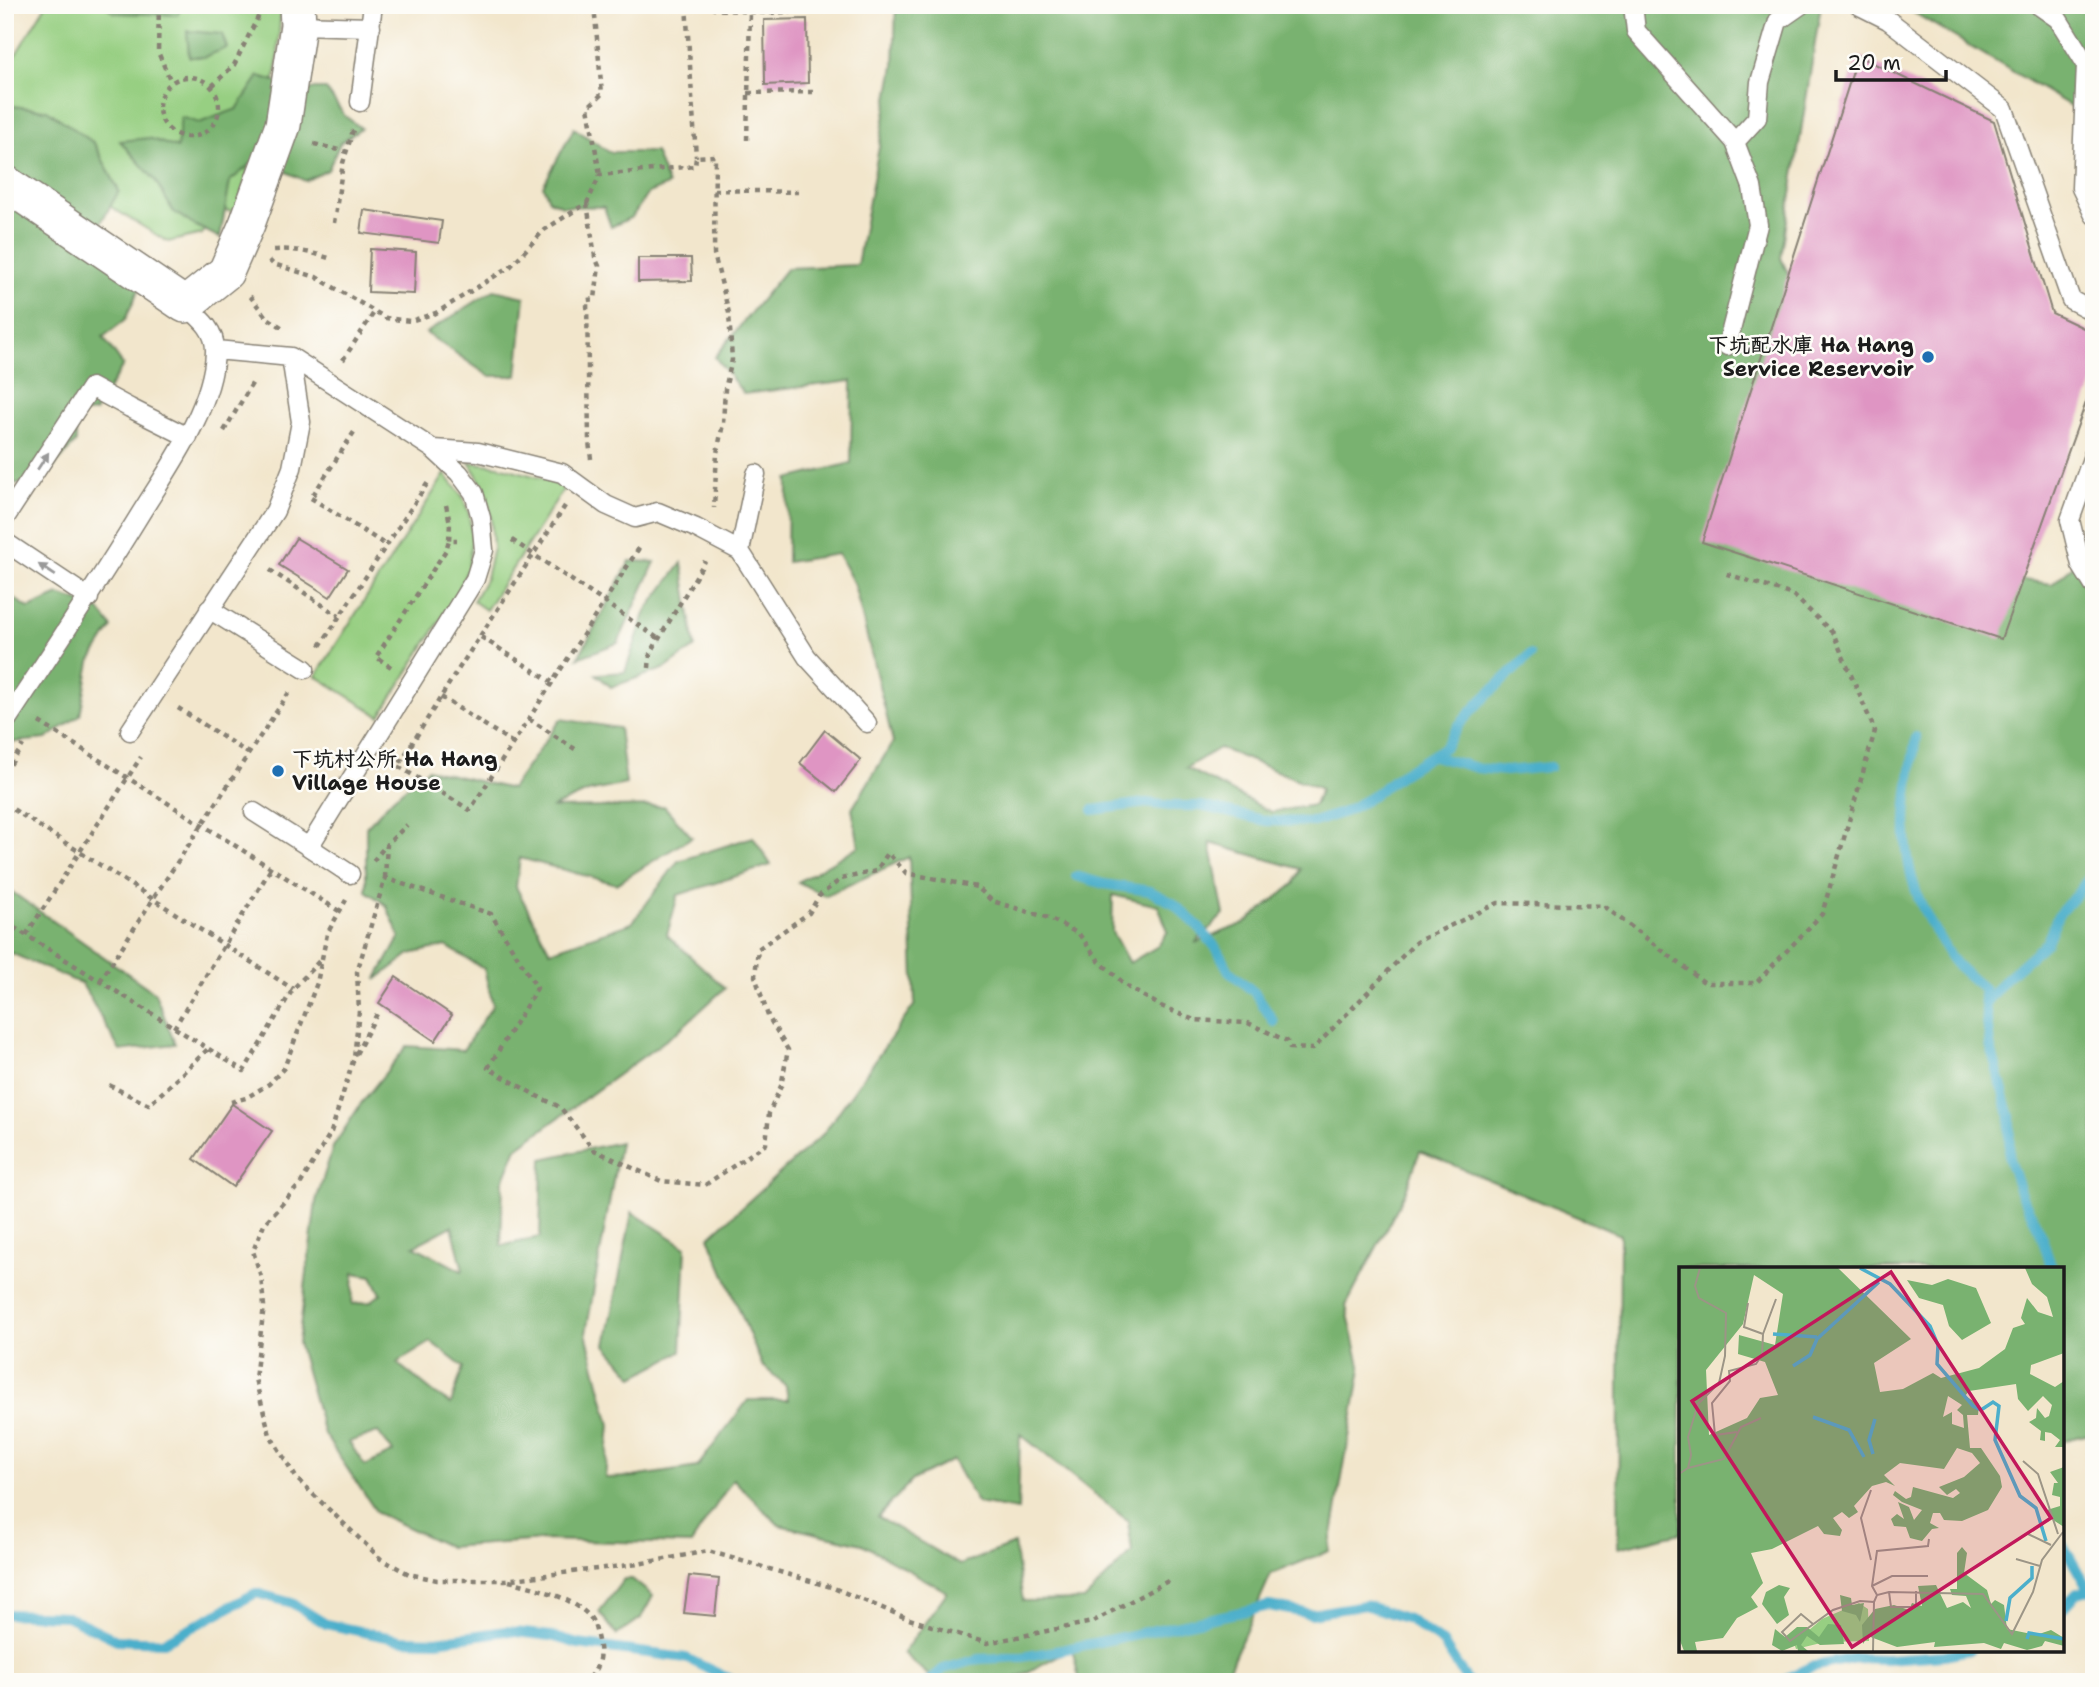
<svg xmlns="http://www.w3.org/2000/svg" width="2099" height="1687" viewBox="0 0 2099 1687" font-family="'Shantell Sans','LXGW WenKai TC',sans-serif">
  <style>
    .green { fill: #97cf82; stroke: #5a764f; stroke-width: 2 }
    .forest { fill: #79b270; stroke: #4a6746; stroke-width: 2; fill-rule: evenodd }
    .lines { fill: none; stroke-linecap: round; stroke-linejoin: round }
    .stream { stroke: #4cafcb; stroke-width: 10 }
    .building { fill: #df95c3 }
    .service-casing { stroke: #878174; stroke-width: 21 }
    .minor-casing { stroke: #878174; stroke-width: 38 }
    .path { stroke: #878174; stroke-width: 4.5; stroke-dasharray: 5 5; stroke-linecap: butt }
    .service { stroke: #fff; stroke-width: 18 }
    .minor { stroke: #fff; stroke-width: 35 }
    .oneway { fill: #999 }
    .poi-dot { fill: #1f6fb2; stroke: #fdfcf7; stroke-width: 2.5 }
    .labels { text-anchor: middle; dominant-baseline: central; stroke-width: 5; stroke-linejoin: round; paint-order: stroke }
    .poi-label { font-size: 21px; font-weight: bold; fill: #1c1c1c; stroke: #fdfcf7; text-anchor: end }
    .inset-river { fill: none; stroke: #4cafcb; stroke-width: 3.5 }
    .inset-road { fill: none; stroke: #9c9586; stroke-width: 2 }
    .view { fill: #c2185b; fill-opacity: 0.15; stroke: #c2185b; stroke-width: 3.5 }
    .inset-edge { fill: none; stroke: #1c1c1c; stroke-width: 3.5 }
  </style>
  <rect width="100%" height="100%" fill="#fdfcf7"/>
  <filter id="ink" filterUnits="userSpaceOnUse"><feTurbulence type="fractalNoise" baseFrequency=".0143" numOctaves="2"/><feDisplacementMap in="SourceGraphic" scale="14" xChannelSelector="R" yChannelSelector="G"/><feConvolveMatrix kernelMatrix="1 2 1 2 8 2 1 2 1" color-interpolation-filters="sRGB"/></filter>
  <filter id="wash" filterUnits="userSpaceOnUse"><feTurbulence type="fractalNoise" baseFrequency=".00686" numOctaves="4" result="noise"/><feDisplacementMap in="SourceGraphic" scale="28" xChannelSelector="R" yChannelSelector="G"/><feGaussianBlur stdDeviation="1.57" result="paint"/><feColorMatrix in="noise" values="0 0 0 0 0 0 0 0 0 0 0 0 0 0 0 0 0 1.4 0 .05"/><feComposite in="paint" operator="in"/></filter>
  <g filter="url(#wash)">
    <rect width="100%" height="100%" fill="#f2e6cc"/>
    <path class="green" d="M46,5h235l-4,64 -41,144 -15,-4 -19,25 -34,8 -163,-100v-70z
      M469,462l30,4 67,19 -80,125 -13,-9 13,-23 7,-30 -2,-32 -6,-27z
      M445,474l18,23 6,17 3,25 -4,29 -10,24 -78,124 -64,-40z"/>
    <path class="forest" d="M105,5h79l-7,10 -63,-2z
      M896,5h925l-40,253 70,159 114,155 87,12 42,-36v885l-32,8v-172h-381v264l-63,15 2,-313 -200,-84 -15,42 -59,113 15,63 -32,182 -58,23 -48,108h-143l-8,-34 -63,34h-73l-33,-29 44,-61 -85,-48 -83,-19 -46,-46 -42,65 -148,-4 -94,7 -72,-34 -53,-79 -26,-91 18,-142 17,-54 29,-45 45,-56 56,4 30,-45 -9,-36 -38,-23 -36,8 -34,26 24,-43 -14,-32 -20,-14v-64l27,-29 35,-29 83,20 50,-70 58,9 7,56 -38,8 -37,16 113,-2 28,31 -76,47 -96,-26 -4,29 34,64 82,-28 46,-62 75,-24 18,28 -93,30 -11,40 58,53 -48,44 -160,116 -14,33 -2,65 39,-9 2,-78 78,-17 -34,191 24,92 -5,53 28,-1 64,-10 51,-67h40l-2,-14 -24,-21 -53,-128 114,-103 92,-130 -6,-147 -84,39 -27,-14 61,-36 -7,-37 41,-67 -39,-158 -16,-30 -51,8 1,-83 63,-16 1,-82 -108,13 -29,-37 72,-89 70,-3 37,-199zM1219,748l102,41 -7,16 -43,7 -85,-44zM1210,843l91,26 -7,15 -49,39 -50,20 29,-29zM1113,895l45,11 10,25 -10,15 -29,17 -17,-31zM452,1226l11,44 -1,1 -48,-25zM354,1273l18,3 9,18 -11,8 -18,2zM431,1342l32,25 -12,37 -17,-11 -37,-30zM378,1432l15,20 -28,14 -16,-24zM1020,1434l108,87 4,31 -48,48 -61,1 -9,-57 -54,21 -82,-48 34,-37 41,-20 24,43 41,7z
      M1901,5h193v115z
      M187,31l35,3 5,14 -23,9h-15z
      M259,76l41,13h26l19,27 16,12 -21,15 -12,27 -23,11 -47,-23 -28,23 -10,57 -28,-14 -19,-13 -18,-31 -35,-39 29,-3 28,10 4,-31 18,6 38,-14z
      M5,100l7,6 35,4 47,33 25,48 -20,35 42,59 -16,35 -22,17 20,28 -28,47 -25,3 6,4v23l-39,44 -32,-4v-342l7,-8 -7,-4z
      M574,128l35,24h46l13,33 -20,8 -16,24 -21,10 -7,-20 -42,-1 -13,-6 -6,-14z
      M494,290l31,7 -8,79h-28l-63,-43z
      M630,561l25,1 -37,81 -40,15z
      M682,563l13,84 -29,21 -55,19 -15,-13 29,-2 21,-61z
      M5,593l24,15 30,-13 38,12 15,20 -22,35 -10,53 -34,24 -41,4z
      M5,887l150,106 20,51 -55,7 -38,-67 -71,-31 -6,3z
      M632,1212l54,35 -5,105 -47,25 -28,-32z
      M624,1579h8l21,17 -12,22 -24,17 -18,-23z"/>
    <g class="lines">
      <path class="stream" d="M1916,737c-11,74 -22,127 19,194 7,10 12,23 20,32 8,9 19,17 28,25l7,57 20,72 -1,42 12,36 19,36 12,38
        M1433,756l44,12 29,3 44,-4
        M1093,810l53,-7 24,3h31l66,15 47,1 30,-10 24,-13 35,-26 42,-26 14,-22 21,-23 50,-47
        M1076,876l28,8 46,7 23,12 26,24 18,22 12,22 26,22 19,29
        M1985,1003l20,-24 42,-37 11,-27 23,-26 13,-20
        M2062,1543l27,48
        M2062,1609l15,-16 17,-4
        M5,1614l62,2 50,24 47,2 92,-49 36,10 34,21 75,16 36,1 69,-10 45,5 27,8 108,14 50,24
        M928,1682l15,-13 36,-10 43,-2 39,-7 208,-44 42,8 54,-9 43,14 35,24 25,39
        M1781,1682l30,-15 44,-9 31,1 58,-4 26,-5"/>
    </g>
    <g id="blocks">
      <path class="building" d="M807,19l1,64 -43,2 -1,-65z
        M1858,56l136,65 58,192 42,20v47l-93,259 -299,-97z
        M364,210l78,11 -3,22 -78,-10z
        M370,249l46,3 -2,42 -46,-2z
        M638,258h53l1,23 -54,1z
        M296,538l52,31 -18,28 -51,-32z
        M825,730l36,30 -25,32 -36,-29z
        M396,977l56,38 -17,26 -56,-38z
        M232,1104l40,27 -39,56 -39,-28z
        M689,1576l30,3 -4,37 -31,-3z"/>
    </g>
  </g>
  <g filter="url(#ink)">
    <use href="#blocks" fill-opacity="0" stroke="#878174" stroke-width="2"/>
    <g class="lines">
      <defs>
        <path id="service" d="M1633,5l3,26 99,111 17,45 6,38 -31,121
          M1858,5l30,15 116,89 67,191 23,12
          M2038,5l20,14 28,45 -5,124 13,27
          M298,25l73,2
          M360,102l13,-97
          M1735,142l22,-24 3,-36 18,-61 23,-16
          M216,350l75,7 142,92 26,24 15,20 7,25 3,32 -9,29 -166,268 41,27
          M433,449l45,3 84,21 44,32 29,13 23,-6 38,16 44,23 67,106 60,66
          M2094,453l-24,67 11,45 13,21
          M5,518l86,-131 39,21 58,29
          M5,542l84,56
          M740,551l16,-77
          M209,609l96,60
          M5,723c46,-69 91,-137 134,-207 29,-47 74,-108 76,-164 1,-22 -15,-34 -30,-47
          M130,731l145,-220 17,-43 9,-46 -10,-65
          M254,812l55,35"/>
        <path id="minor" d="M5,183l180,122 41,-33 21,-48 36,-99 15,-100 -1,-20"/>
      </defs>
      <use href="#service" class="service-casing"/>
      <use href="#minor" class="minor-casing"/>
      <path class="path" d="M159,5l-1,47 13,30
        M594,5l8,89 -14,13 12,68
        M686,5l10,152
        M714,5v4l54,4 47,-3
        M159 107a30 30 0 1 1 60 0a30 30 0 1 1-60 0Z
        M212,86l22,-21 25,-50
        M748,93l66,-1
        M747,140l3,-128
        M314,144l33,8
        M714,190l84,2
        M587,203l8,54 4,9 -4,33 -8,1 2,141 2,18
        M334,223l9,-60 11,-36
        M274,250c19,-2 40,3 58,9
        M269,260l4,4 43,13 70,41 24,3 26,-8 75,-47 33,-36 43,-27 13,-28 95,-9 1,-9 19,-1 -1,98 15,59 3,47 -7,29 -2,35 -6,29 -3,55
        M250,296l16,21 17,11
        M343,360l32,-49
        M224,431l29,-49
        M313,495l43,-66
        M311,498l75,47
        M446,505l4,18 -1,17h8
        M565,506l-113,173 -54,87 72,44 171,-265
        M512,540l147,99
        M270,570l69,46
        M481,637l71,45
        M320,646l109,-165
        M391,667l-15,-10 70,-107 3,-10
        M649,668l1,-14 55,-93
        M441,697l72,46
        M178,708l70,45
        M529,719l46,30
        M39,722l300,189
        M5,773l18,-28
        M5,804l288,185
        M373,861l14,-17
        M385,878l2,-34 20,-19
        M5,922l239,149 49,-82 29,-31
        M26,935l115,-178
        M100,981l53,-82 137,-208
        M174,1028l98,-161
        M356,1054l23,-44
        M109,1085l40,20 59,-56
        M231,1102l15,-4 23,-14 15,-16 33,-85 10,-49 19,-34
        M509,1581c24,6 63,16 80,35 5,5 7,14 8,20 5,22 3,28 -10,46
        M1168,1581l-76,41 -105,21 -78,-24 -78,-32 -123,-36 -70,13 -133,16h-68l-28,-6 -28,-15 -84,-80 -27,-44 -15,-56 9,-73 -3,-29 -8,-26 11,-27 37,-41 30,-51 23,-74 5,-47 -2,-39 28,-94 106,36 46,74 -49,80 49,28 23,11 34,43 67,31 44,4 61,-41 3,-31 12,-27 7,-36 -20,-34 -13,-40 3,-27 51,-36 10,-17 22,-17 35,-8 12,-18 18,20 71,14 15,14 57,17 30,16 20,27 30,27 32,18 33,14 54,3 39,18 3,7 23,1 103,-107 82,-39 106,3 101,77h51l66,-69 53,-183 -42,-98 -40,-38 -69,-22"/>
      <use href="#service" class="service"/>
      <use href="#minor" class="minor"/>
    </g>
    <defs><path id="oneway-solid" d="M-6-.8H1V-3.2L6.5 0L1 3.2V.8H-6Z" transform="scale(1.75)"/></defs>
    <g class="oneway">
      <use href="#oneway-solid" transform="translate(43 461) rotate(-57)"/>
      <use href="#oneway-solid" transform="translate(47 570) rotate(-146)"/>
    </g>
  </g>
  <g class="poi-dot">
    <circle cx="1928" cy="357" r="7"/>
    <circle cx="278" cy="771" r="7"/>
  </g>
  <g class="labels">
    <g class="poi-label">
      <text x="1914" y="345">下坑配水庫 Ha Hang<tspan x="1914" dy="24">Service Reservoir</tspan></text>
      <text x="292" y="759" text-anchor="start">下坑村公所 Ha Hang<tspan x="292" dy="24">Village House</tspan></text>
    </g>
  </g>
  <g transform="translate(1679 1267)">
    <rect width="385" height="385" fill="#f2e6cc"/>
    <path d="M180,336l9,6 1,32 -44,1 -29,7 -2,-6 28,-24z" fill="#97cf82"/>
    <path d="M0,1h159l73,71 -37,24 6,29 23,-3 30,-16 8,5 38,-10 26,-19 8,-21 12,-4 -4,-6 6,-20 11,14 15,5 -6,-20 -15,-13 -7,-16h39v85l-33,12 -1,9 25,13 9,-6v66h-9l5,-7 -9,-7 -6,-1v9l-5,-1 1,-9 -12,-9 7,-4 1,-10 8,10 4,-2 3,-11 -9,-9 -15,15 -10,-12 -2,-15 -47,7 -4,5 14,8 -1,11h-11l3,33h11l19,28 2,11 -14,23 -26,11 -18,-1 -4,-7h-7l-3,10 9,5 -7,1 -10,12 -12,-3 -4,-11 -12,-1 -3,-7 6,-5 7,5 -6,-17 11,5 5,13 8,-10 -20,-8 -9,-7 2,-4 11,8 5,-2 2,-10 40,11 7,-5 -4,-4 -9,6 -8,-8 25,-10 16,-14 -8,-10 -15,-5 -13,21 -44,-6 -16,12 11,11 -9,-4 -14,4 -18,20 4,6 -9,6 -7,-6 -9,6 9,12 -2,6 -16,-2 -6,-8 -46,23 -21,4 12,30 -12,14 7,10 -21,11 -14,20 -28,4 2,9h-13l-5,-13zM75,8l29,19 -8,51 -36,-10 -1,19 27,8 13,33 -18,3 -13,20 -38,17 -3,-65 37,-46zM269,129l14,9 -5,5 6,5 1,13 -12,-4v-12l-9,5zM269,12l28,9 15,35 -29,17 -13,-14 -6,-21 -24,-7 -12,-18 25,5zM385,200v60l-14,-9 -3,-8 13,-4v-9l-8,-2 2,-12h4l-8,-11zM283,280l5,6 -3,20 23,17 4,14 4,-4 9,5 3,24 29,6 15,-5 13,8v8l-19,-5 -3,5 -15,4 -23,-7 -3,6 -17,-6 -50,4 1,-5 -38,5 -29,-11 -5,8 -1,-19 13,-16 19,-4 15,5 3,-7 10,3 -4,-20 18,-1 11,23 16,-6 8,6 -5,-12 -14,-1 -2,-6h7v-36zM100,318l11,3 -6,9 5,18 -12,9 -15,-20 4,-12zM161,328l11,3 1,7 12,-2 -4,19 -4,-7 -14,-4zM149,357l13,1 3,19 -24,1 -13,-9 -6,9 7,6h-10l-1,-6 -15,6 -10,-6 3,-16 10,8 12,-10h10l12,10z" fill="#79b270" fill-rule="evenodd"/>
    <path class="inset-river" d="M181,1l30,16 40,42 8,19 -1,19 36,42 8,4 12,-8 6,4 -4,34 25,56 16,12 10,33M94,67l44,3M114,99l17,-11 7,-16 62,-57M134,150l36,13 15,27M194,187l-4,-14 6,-21M327,354l4,-23 22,-20v-12M348,372l2,-6 35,6"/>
    <path class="inset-road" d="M84,67l13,-35M58,165l-22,3 -3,-32 18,-22 -1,-10 27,-7 6,-9 1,-21 -19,-7 4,-24M344,194l15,13 20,60M9,201l36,-9 17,-32 20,-9M0,207l9,-6 3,-13 -3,-18 10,-33 21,-21 6,-27 1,-43 -27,-15 -4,-12 5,-18M192,223l-10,28 10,42M349,267l23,11M337,292l24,7M193,319l20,-10h36M210,325l2,15h25v-16M198,328l-5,-9 5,-35 51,-5 1,-7M195,335l3,-7 12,-3 94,2 29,40 21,-42 9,-32 21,-28M134,357l-12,-10 -19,18 8,9 43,-31 27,-9 14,1 -1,49"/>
    <path class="view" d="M212,5l160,246 -199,129 -160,-246z"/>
    <rect width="385" height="385" class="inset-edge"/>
  </g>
  <rect width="2099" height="1687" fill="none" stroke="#fdfcf7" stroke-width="28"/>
  <path d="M1836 70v10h110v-10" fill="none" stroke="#1c1c1c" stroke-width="3.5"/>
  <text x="1847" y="70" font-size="21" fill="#1c1c1c" stroke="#fdfcf7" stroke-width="5" paint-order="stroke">20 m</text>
</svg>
